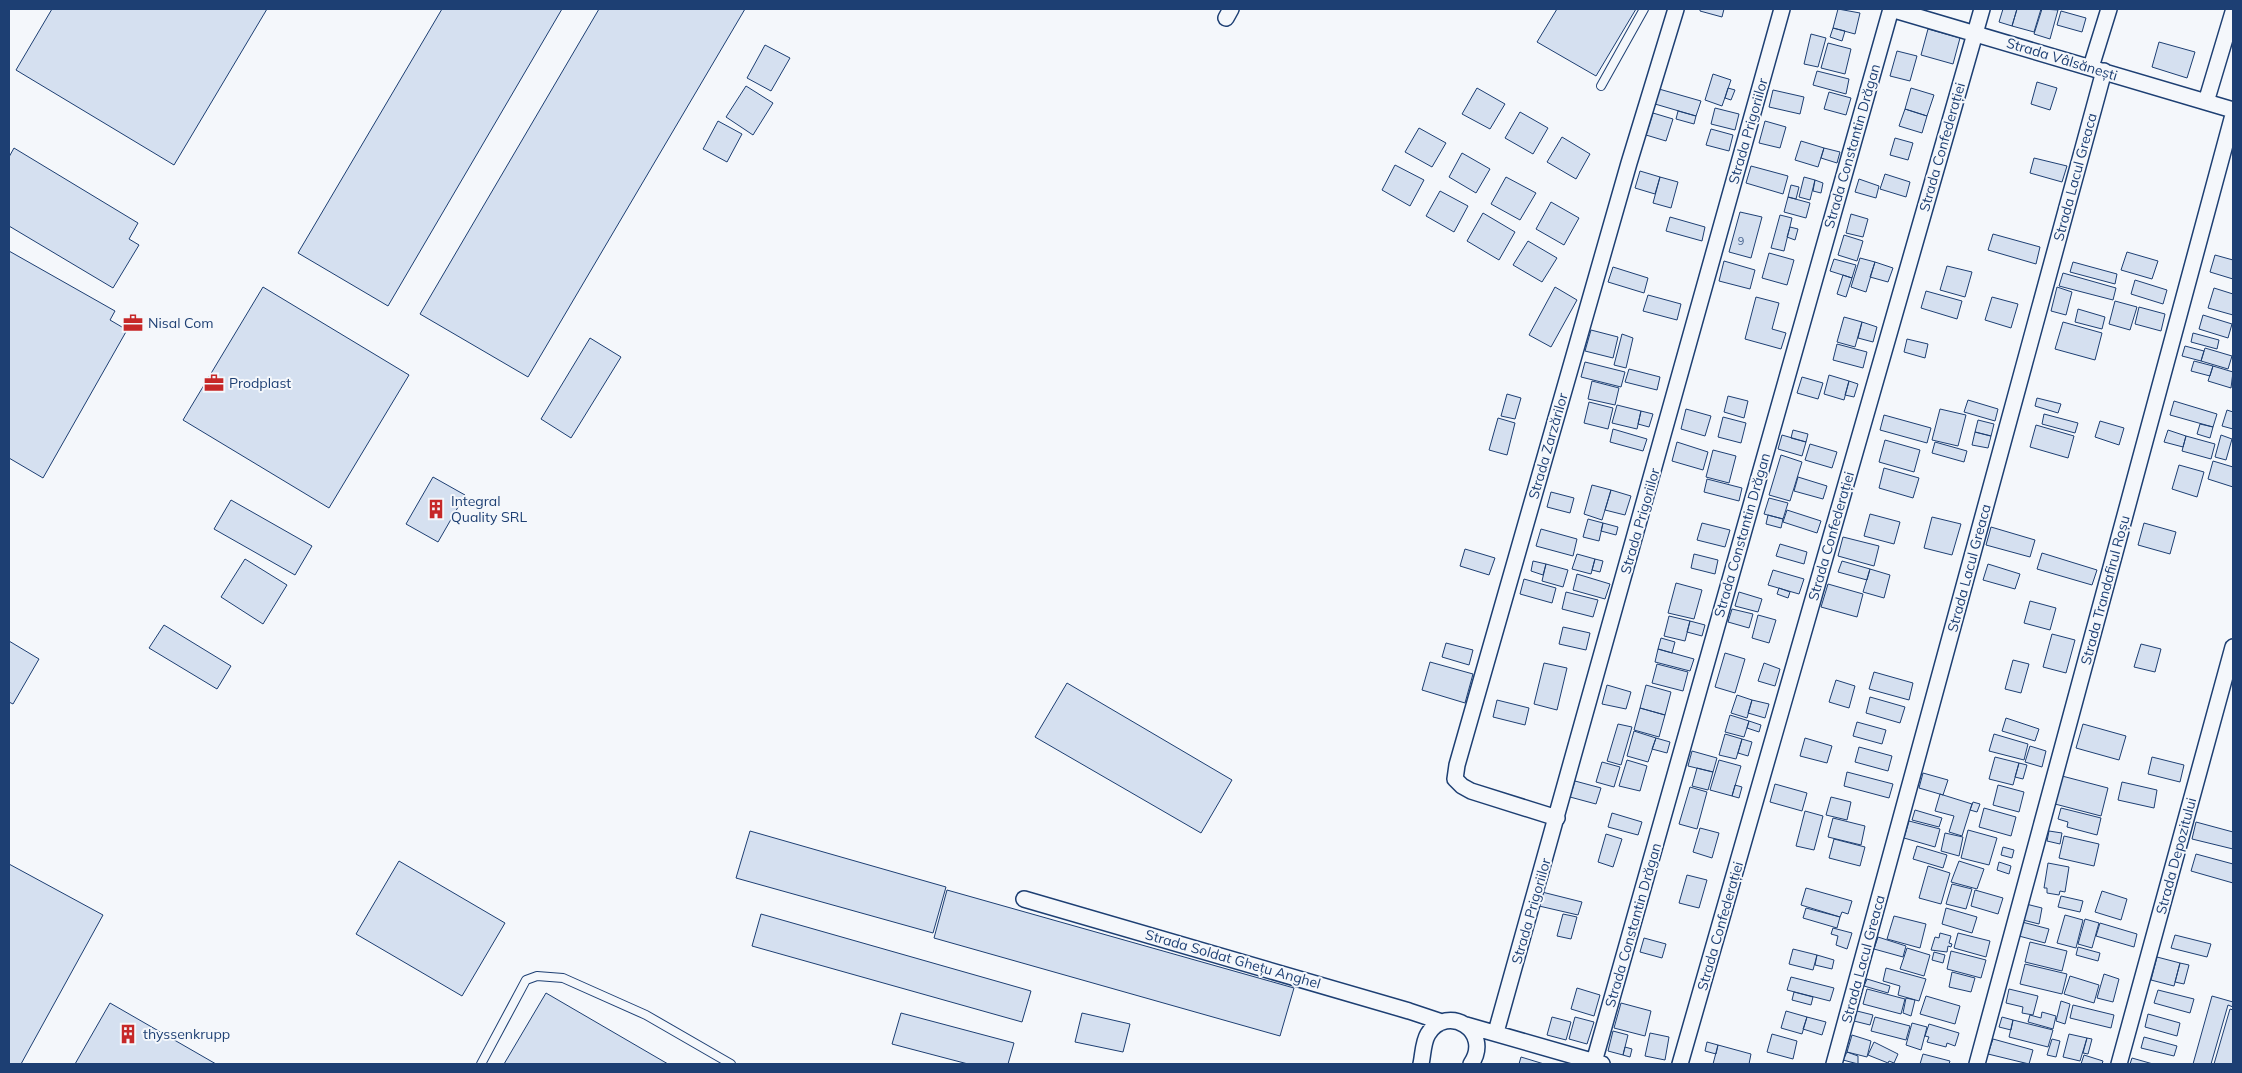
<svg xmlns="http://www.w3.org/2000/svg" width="2242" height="1073" viewBox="0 0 2242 1073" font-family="Mulish,sans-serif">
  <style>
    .building { fill: #d5e0f0; stroke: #1d3f73 }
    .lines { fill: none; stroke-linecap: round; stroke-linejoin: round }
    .lane-casing { stroke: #1d3f73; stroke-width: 10 }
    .street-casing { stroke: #1d3f73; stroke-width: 18 }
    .lane { stroke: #f4f7fb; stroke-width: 8 }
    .street { stroke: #f4f7fb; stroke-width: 15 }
    .labels { text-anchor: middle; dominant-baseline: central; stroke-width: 4; stroke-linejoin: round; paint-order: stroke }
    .number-label { font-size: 11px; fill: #4b6792 }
    .street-label { font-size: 14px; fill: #1d3f73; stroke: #f4f7fb }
    .poi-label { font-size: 14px; fill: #1d3f73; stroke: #f4f7fb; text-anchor: start }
  </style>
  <rect width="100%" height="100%" fill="#f4f7fb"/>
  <path class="building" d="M52,9h215l-93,156 -158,-95z
    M442,9h120l-174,297 -90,-53z
    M599,9h146l-217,368 -108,-63z
    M1557,9h79l-40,67 -59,-34z
    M1700,9h24l-2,8 -22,-6z
    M1838,9l22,4 -5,21 -22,-6z
    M2003,9h14l-5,17 -13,-4z
    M2017,9h24l-7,23 -22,-6z
    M2042,9l16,1 -8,29 -16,-5z
    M2061,11l25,7 -4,14 -25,-7z
    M1833,28l12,3 -3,10 -12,-4z
    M1928,29l32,9 -7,26 -32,-9z
    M1811,34l15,4 -8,29 -14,-3z
    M2159,42l36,10 -8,26 -35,-11z
    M1828,43l23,6 -6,25 -24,-6z
    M765,45l25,13 -19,33 -24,-13z
    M1897,51l20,5 -7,25 -20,-5z
    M1817,71l32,8 -3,15 -33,-9z
    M1713,74l18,6 -9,26 -17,-6z
    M2037,82l20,6 -7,22 -19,-6z
    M746,86l27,17 -20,32 -27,-18z
    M1477,88l28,16 -15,25 -28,-15z
    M1728,88l7,2 -4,10 -6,-2z
    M1911,88l23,7 -7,21 -22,-7z
    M1659,89l42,12 -5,15 -41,-12z
    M1773,90l31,7 -4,17 -31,-7z
    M1829,92l22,6 -5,17 -22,-6z
    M1715,108l24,6 -4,16 -24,-6z
    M1905,109l22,7 -5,17 -23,-7z
    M1678,111l18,5 -2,8 -18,-5z
    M1520,112l28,16 -15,26 -28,-16z
    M1653,113l20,6 -7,22 -20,-6z
    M718,121l24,13 -15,28 -24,-13z
    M1765,121l21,6 -6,21 -21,-5z
    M1419,128l27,15 -14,24 -27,-15z
    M1711,129l22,6 -4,16 -23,-6z
    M1562,137l28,17 -14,25 -29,-17z
    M1895,138l18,5 -5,17 -18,-5z
    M1801,141l23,7 -6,19 -23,-7z
    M14,148l124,75 -9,16 10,6 -26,43 -104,-62v-69z
    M1824,148l16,4 -3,11 -16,-5z
    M1462,153l28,16 -14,24 -27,-16z
    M2034,158l33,8 -5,16 -32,-9z
    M1395,165l29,15 -14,26 -28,-16z
    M1751,166l37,10 -5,18 -37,-11z
    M1640,171l20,6 -5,17 -20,-6z
    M1885,174l25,8 -4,15 -26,-8z
    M1506,177l30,16 -16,27 -29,-16z
    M1660,177l18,5 -7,26 -18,-5z
    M1804,177l11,3 -5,20 -11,-3z
    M1859,179l20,7 -3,12 -21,-6z
    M1815,180l8,3 -2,10 -8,-2z
    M1791,185l8,2 -3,12 -8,-2z
    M1440,191l28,15 -14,26 -28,-16z
    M1788,197l22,6 -4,15 -22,-6z
    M1551,202l28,16 -15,27 -28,-16z
    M1740,212l22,5 -11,41 -22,-6z
    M1483,213l32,19 -16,28 -32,-19z
    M1851,214l17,5 -5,18 -17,-4z
    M1780,215l12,3 -8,33 -13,-3z
    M1670,217l35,10 -3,14 -36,-10z
    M1790,227l8,2 -3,11 -8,-3z
    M1993,234l47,13 -4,17 -48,-14z
    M1844,235l19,6 -6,20 -19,-6z
    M1528,241l29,17 -15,24 -29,-17z
    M9,251l106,60 -5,9 17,10 -84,148 -34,-20z
    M2127,252l31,9 -6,18 -31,-9z
    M1769,253l25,7 -7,25 -25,-7z
    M2215,255l18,5v19l-23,-7z
    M1860,258l15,4 -9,30 -15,-5z
    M1834,259l22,6 -4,13 -22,-7z
    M1724,261l31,9 -5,19 -31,-8z
    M1875,262l18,6 -5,14 -18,-5z
    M2073,262l44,12 -2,10 -45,-12z
    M1947,266l25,6 -7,25 -25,-7z
    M1613,267l35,11 -4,15 -36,-11z
    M2063,273l53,15 -3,12 -54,-14z
    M1843,275l9,3 -6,19 -9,-3z
    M2135,280l32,10 -4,14 -32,-10z
    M263,287l146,88 -80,133 -146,-88z
    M1555,287l22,13 -26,47 -22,-12z
    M2057,287l15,5 -6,23 -15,-4z
    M2214,288l19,6v21l-25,-7z
    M1926,291l36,10 -5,18 -36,-11z
    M1648,295l33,9 -4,16 -34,-9z
    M1756,297l23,6 -7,26 14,4 -5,16 -36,-10z
    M1992,297l26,7 -7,24 -26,-8z
    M2115,301l22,6 -7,23 -21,-6z
    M2139,307l26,7 -4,17 -26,-7z
    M2078,309l27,8 -3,12 -27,-7z
    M2203,315l29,9 -4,14 -29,-9z
    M1844,317l18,5 -7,25 -18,-5z
    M1862,322l15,5 -4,15 -15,-4z
    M2063,322l39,11 -7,27 -40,-11z
    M1591,330l27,7 -5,21 -28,-7z
    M2193,333l26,7 -2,9 -26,-7z
    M1622,334l11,4 -7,30 -12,-3z
    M590,338l31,19 -50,81 -30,-19z
    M1907,339l21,5 -3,14 -21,-6z
    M1837,344l30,8 -4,16 -30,-8z
    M2185,346l19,5 -3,10 -19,-5z
    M2205,348l27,8 -4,13 -27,-8z
    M2194,361l19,5 -3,10 -19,-5z
    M1585,362l40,10 -4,15 -40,-10z
    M2213,366l20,6 -2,16 -23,-7z
    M1629,369l31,8 -3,13 -32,-8z
    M1829,375l20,6 -5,19 -20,-6z
    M1802,377l21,6 -5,16 -21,-6z
    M1592,381l27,7 -4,17 -27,-6z
    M1849,381l9,3 -4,13 -9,-2z
    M1507,394l14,4 -6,21 -14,-3z
    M1728,396l20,5 -4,17 -20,-6z
    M2037,398l24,6 -3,9 -23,-7z
    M1968,400l30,9 -3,12 -31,-9z
    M2174,401l43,13 -4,13 -43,-12z
    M1589,402l24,6 -5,21 -24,-6z
    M1617,405l24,6 -4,18 -25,-6z
    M1686,409l25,7 -6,20 -24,-7z
    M1940,409l26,6 -8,31 -26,-6z
    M2227,410l6,2v17l-11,-3z
    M1641,411l12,3 -4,13 -11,-3z
    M2044,414l34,9 -3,10 -33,-9z
    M1884,415l47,13 -4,15 -47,-13z
    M1723,417l23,6 -5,20 -23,-6z
    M1498,418l17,5 -8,32 -18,-5z
    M1978,420l16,4 -3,12 -16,-4z
    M2100,421l24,7 -5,17 -24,-8z
    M2200,424l13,3 -3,11 -13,-4z
    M2036,425l38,11 -6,22 -38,-11z
    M1613,429l34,10 -4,12 -33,-9z
    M1793,430l15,4 -2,8 -15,-4z
    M2168,430l18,6 -3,11 -19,-5z
    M1975,432l16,4 -3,12 -16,-3z
    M1782,435l24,7 -4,14 -24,-7z
    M2221,435l11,4 -6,21 -11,-3z
    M2186,436l29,8 -4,15 -29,-8z
    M1885,440l35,10 -6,22 -35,-10z
    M1677,442l31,10 -5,18 -31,-9z
    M1935,442l32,9 -3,11 -32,-9z
    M1810,444l27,8 -5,16 -27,-8z
    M1713,450l23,6 -7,27 -23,-6z
    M1781,455l21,7 -12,39 -21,-6z
    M2213,461l20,6v20l-25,-8z
    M2179,465l25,7 -7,25 -25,-8z
    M1884,468l35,10 -6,20 -34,-10z
    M433,477l32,18 -27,47 -32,-18z
    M1798,477l29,9 -4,13 -29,-8z
    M1707,479l35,9 -3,13 -35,-9z
    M1592,485l19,5 -9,30 -18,-6z
    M1611,490l20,6 -6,19 -20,-5z
    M1551,492l23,6 -4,15 -23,-6z
    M1769,498l19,5 -5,16 -19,-5z
    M231,500l81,46 -17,29 -81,-46z
    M1787,510l34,11 -4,12 -34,-11z
    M1870,514l30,8 -6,22 -30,-8z
    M1768,515l15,4 -2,9 -15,-4z
    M1932,517l29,7 -9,31 -28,-7z
    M1588,519l15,4 -4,18 -16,-4z
    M1603,523l15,4 -2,8 -15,-4z
    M1702,523l28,7 -5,17 -28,-7z
    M2144,523l32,9 -6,22 -32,-9z
    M1991,527l44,13 -5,17 -44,-12z
    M1541,529l36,10 -4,17 -37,-10z
    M1843,537l36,9 -5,20 -36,-10z
    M1780,544l27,8 -3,12 -28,-8z
    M1465,549l30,9 -6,17 -29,-9z
    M2042,553l55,17 -5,15 -55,-16z
    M1577,554l18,5 -4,15 -19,-5z
    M1694,554l24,6 -3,14 -24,-6z
    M245,559l42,26 -24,39 -42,-27z
    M1595,559l8,2 -3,11 -8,-2z
    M1533,561l13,3 -3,11 -12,-4z
    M1842,561l28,8 -3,11 -29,-8z
    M1546,564l22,6 -5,17 -21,-6z
    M1988,564l32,10 -5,15 -32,-9z
    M1870,569l20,6 -6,23 -21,-6z
    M1773,570l31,9 -5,15 -31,-9z
    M1577,574l33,10 -5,15 -32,-9z
    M1524,579l32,9 -4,15 -32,-9z
    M1676,583l26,7 -8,29 -26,-6z
    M1828,584l35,10 -6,23 -36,-10z
    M1779,588l11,4 -2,6 -11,-4z
    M1566,592l32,8 -5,17 -31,-8z
    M1739,592l23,7 -4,13 -23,-6z
    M2030,601l26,7 -6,22 -26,-7z
    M1732,609l21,5 -4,14 -21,-6z
    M1758,615l18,5 -7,23 -17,-5z
    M1669,616l21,5 -5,20 -21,-5z
    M1690,621l15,4 -3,11 -15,-4z
    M164,625l67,41 -14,23 -68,-41z
    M1563,627l27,6 -4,17 -27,-6z
    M2052,634l23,6 -9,33 -23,-6z
    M1661,638l14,4 -3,11 -14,-4z
    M9,641l30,18 -26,45 -4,-2z
    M1446,643l27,7 -4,15 -27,-8z
    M2141,644l20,5 -6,23 -21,-5z
    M1658,649l36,10 -4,12 -35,-9z
    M1725,653l20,6 -10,34 -20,-6z
    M2013,660l16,4 -8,29 -16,-4z
    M1430,662l43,12 -8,29 -43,-13z
    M1544,663l23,5 -10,42 -23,-6z
    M1764,663l16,6 -5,17 -17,-5z
    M1657,664l31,8 -5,19 -31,-8z
    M1874,672l39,11 -4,17 -40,-11z
    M1836,680l19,6 -6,22 -20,-6z
    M1067,683l165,97 -31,53 -166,-96z
    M1607,685l24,7 -5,17 -24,-5z
    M1646,685l25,7 -6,23 -25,-7z
    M1737,695l15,5 -5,18 -16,-5z
    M1870,697l35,10 -5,16 -34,-10z
    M1497,700l32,8 -4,17 -32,-8z
    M1752,700l17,4 -4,14 -17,-5z
    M1640,708l25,7 -6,22 -25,-7z
    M1730,715l19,6 -5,16 -19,-5z
    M2006,718l33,11 -4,12 -33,-10z
    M1749,721l12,4 -2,7 -12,-4z
    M1857,722l29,8 -4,14 -29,-8z
    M1618,724l14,3 -11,38 -14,-4z
    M2083,724l43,12 -7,24 -43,-12z
    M1634,731l22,7 -8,24 -21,-6z
    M1725,734l17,5 -6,20 -17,-4z
    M1994,734l34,10 -4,16 -35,-9z
    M1656,738l14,4 -3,11 -15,-4z
    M1805,738l27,8 -5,17 -27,-7z
    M1742,739l10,3 -4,14 -10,-3z
    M2030,746l16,5 -4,16 -17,-5z
    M1859,747l33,9 -4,15 -33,-9z
    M1692,751l25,7 -4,14 -25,-6z
    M1995,757l24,6 -6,22 -24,-6z
    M2152,757l32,8 -4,17 -32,-8z
    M1627,760l20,6 -7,25 -21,-5z
    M1719,760l22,6 -9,30 -22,-6z
    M1602,762l18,5 -6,20 -18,-5z
    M2019,763l8,2 -4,14 -8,-2z
    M1697,768l16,4 -5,18 -16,-4z
    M1847,772l46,12 -4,14 -45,-12z
    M1923,773l25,7 -5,15 -24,-7z
    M2062,776l46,12 -7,28 -46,-12z
    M1575,781l26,7 -5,16 -26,-7z
    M2122,782l35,8 -3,18 -36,-8z
    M1775,784l32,9 -5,18 -32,-9z
    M1735,785l7,2 -3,11 -7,-2z
    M1998,785l26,7 -5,20 -26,-7z
    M1690,787l17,5 -10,37 -18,-5z
    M1940,794l32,10 -10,32 -13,-4 5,-16 -19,-5z
    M1831,797l20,5 -4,18 -21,-5z
    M1973,802l7,2 -3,8 -7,-2z
    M1984,808l32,9 -5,19 -32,-9z
    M2061,808l40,10 -4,17 -30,-8 1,-5 -10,-3z
    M1915,810l27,8 -3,9 -27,-7z
    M1805,811l18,5 -9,34 -18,-4z
    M1612,813l30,9 -4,13 -30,-8z
    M1833,818l32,8 -4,19 -33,-8z
    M1909,821l31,8 -5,18 -31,-9z
    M2196,822l37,10v17l-41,-10z
    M1700,828l19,5 -7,25 -19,-6z
    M1968,830l29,8 -8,27 -28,-7z
    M750,831l196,56 -13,46 -197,-55z
    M2049,831l13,2 -2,11 -13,-3z
    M1945,833l18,4 -4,19 -18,-5z
    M1606,834l16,5 -9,28 -15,-5z
    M2064,836l35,8 -5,22 -35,-8z
    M1834,839l31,8 -5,19 -31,-8z
    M1917,846l30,9 -4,13 -30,-9z
    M2003,847l11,3 -2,8 -11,-3z
    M2196,854l37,10v19l-42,-12z
    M399,861l106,62 -43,73 -106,-62z
    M1959,861l25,8 -7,20 -26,-7z
    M1999,862l12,4 -2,8 -12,-4z
    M2048,863l21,4 -4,25 -5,-1 -1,4 -12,-2v-5h-3z
    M9,864l94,51 -82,149h-12z
    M1928,866l22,7 -9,31 -22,-6z
    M1687,875l20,5 -8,28 -20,-5z
    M1952,884l20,5 -6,20 -20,-5z
    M1806,888l46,13 -4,13 -6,-2 -2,5 -39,-12z
    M947,890l347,98 -14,48 -346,-98z
    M1975,890l28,8 -5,16 -27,-8z
    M2102,891l25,8 -6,21 -26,-8z
    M1542,892l40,10 -4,13 -39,-9z
    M2061,896l22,5 -3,11 -22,-5z
    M2026,904l16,4 -3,16 -16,-4z
    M1806,908l34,9 -3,11 -34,-10z
    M1946,908l31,9 -5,16 -30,-9z
    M761,914l270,77 -9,31 -270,-76z
    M1563,914l14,3 -6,22 -14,-3z
    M2065,915l18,5 -7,28 -19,-5z
    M1894,916l32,8 -6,24 -33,-9z
    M2085,919l14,4 -7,25 -14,-4z
    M2022,922l27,7 -4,14 -26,-7z
    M2100,923l37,11 -3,13 -38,-11z
    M1833,928l19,5 -5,16 -11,-4 2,-9 -7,-2z
    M1940,933l11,3 -2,7 3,1 -1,3 -3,-1 -1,6 -16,-2 4,-13 4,1z
    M1958,933l32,8 -4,16 -32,-9z
    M2175,935l36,9 -4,13 -36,-9z
    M1878,937l28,9 -3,11 -29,-8z
    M1644,938l22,6 -4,14 -22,-6z
    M2030,942l37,9 -5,20 -37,-9z
    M2078,947l22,6 -2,8 -22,-6z
    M1907,948l23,7 -6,21 -24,-7z
    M1793,949l24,6 -4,15 -24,-6z
    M1951,951l35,9 -5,18 -34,-9z
    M1934,952l11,3 -2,8 -11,-3z
    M1817,955l17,5 -2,9 -17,-4z
    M2157,957l23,6 -6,23 -23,-6z
    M2180,963l9,2 -5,19 -9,-2z
    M2025,964l42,10 -5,20 -42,-10z
    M1886,968l40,11 -7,22 -21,-6 2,-9 -17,-5z
    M1952,972l23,6 -4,14 -22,-5z
    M2104,974l15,5 -6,23 -16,-4z
    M2070,976l29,9 -5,18 -30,-9z
    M1791,977l43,11 -4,13 -43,-11z
    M1867,979l23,7 -2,7 -24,-7z
    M1577,988l23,7 -6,21 -23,-7z
    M1867,989l38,10 -4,15 -38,-10z
    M2009,989l29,7 -5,19 -11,-2 1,-6 -17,-4z
    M2158,990l36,9 -4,14 -36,-10z
    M1794,992l19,5 -2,8 -19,-5z
    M546,993l122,71h-164z
    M1926,996l34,10 -5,18 -35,-10z
    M2212,996l21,6v5l-5,-2 -17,59h-18z
    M1906,998l9,2 -4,16 -8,-3z
    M2061,1001l9,3 -5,20 -9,-3z
    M110,1003l106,61h-141z
    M1621,1003l30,8 -6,25 -31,-8z
    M2073,1005l41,10 -3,13 -41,-10z
    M2230,1009l3,1v54h-19z
    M1786,1011l21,6 -5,17 -21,-6z
    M1857,1011l16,4 -3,10 -16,-4z
    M2042,1012l14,4 -3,13 -25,-7 2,-7 11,3z
    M901,1013l113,30 -6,21h-40l-76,-20z
    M1082,1013l48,11 -7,28 -48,-10z
    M2148,1014l32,9 -3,13 -32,-9z
    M1552,1017l19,5 -5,18 -19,-5z
    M1575,1017l19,5 -7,22 -18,-5z
    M1807,1017l19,5 -4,13 -19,-6z
    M1875,1017l35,9 -4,14 -35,-9z
    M2002,1017l11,3 -2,10 -12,-3z
    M2013,1020l40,10 -5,17 -39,-10z
    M1912,1023l15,4 -6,23 -15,-5z
    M1929,1024l30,9 -4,13 -8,-3 -1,4 -19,-5 2,-5 -4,-1z
    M1613,1031l15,4 -5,20 -15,-4z
    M1650,1033l19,4 -4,23 -20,-4z
    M1772,1034l25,7 -4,18 -26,-7z
    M2069,1034l18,4 -7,23 -17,-4z
    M1852,1035l19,6 -4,16 -20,-5z
    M2144,1037l33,9 -3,10 -33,-8z
    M2087,1038l5,1 -4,15 -5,-1z
    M1993,1039l40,11 -4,14 -41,-10z
    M2052,1039l8,2 -4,16 -9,-2z
    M1707,1042l11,3 -2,9 -11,-3z
    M1874,1042l24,12 -4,9 -5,-2 -1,2 -20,-8z
    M1718,1045l33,9 -2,10h-36z
    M1625,1047l7,2 -2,8 -7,-2z
    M1847,1052l11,4v8l-15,-4z
    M1923,1054l27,7 -1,3h-29z
    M2084,1055l19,6 -1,3h-21z
    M1521,1057l23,7h-25z
    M2132,1058l21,6h-23z"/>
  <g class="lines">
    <defs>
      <path id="lane" d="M1601,86l43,-77
        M481,1064l45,-84 11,-4 26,2 83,37 85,49"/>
      <path id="street" d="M1891,9l342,101
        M1226,18l5,-9
        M2091,67l18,-58
        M2206,102l27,-90
        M1557,818l-86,-27 -9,-5 -7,-7 2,-14 172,-602 47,-154
        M1024,899l385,112 33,11
        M1466,1025l136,39
        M1496,1032l286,-1023
        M1594,1062l297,-1053
        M1421,1064c2,-9 2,-22 7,-30 19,-31 65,-3 43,30
        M1680,1064l302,-1055
        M1834,1064l270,-993
        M1977,1064l256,-949
        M2119,1064l114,-417"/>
    </defs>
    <use href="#lane" class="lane-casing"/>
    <use href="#street" class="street-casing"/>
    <use href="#lane" class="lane"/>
    <use href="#street" class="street"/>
  </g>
  <defs>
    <symbol id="office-bare" viewBox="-9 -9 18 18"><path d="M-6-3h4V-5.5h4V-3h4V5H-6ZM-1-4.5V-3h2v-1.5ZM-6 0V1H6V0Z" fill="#c62828" stroke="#f4f7fb" stroke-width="2.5" paint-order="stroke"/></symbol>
    <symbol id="building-bare" viewBox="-9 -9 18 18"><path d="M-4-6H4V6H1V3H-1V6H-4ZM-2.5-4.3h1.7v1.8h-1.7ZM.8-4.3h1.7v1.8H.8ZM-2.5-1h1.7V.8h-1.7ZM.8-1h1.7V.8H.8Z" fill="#c62828" stroke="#f4f7fb" stroke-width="2.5" paint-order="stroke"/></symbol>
  </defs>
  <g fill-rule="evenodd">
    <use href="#office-bare" x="119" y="309" width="28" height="28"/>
    <use href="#office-bare" x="200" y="369" width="28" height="28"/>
    <use href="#building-bare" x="422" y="495" width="28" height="28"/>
    <use href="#building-bare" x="114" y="1020" width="28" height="28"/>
  </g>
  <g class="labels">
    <g class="number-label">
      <text x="1741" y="241">9</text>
    </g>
    <g class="street-label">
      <text transform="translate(2062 59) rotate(17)">Strada Vâlsănești</text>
      <text transform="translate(1748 131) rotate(-74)">Strada Prigoriilor</text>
      <text transform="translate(1852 146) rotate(-74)">Strada Constantin Drăgan</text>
      <text transform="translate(1942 147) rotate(-74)">Strada Confederației</text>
      <text transform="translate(2075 177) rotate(-75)">Strada Lacul Greaca</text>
      <text transform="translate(1548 446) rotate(-74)">Strada Zarzărilor</text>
      <text transform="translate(1640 521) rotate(-74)">Strada Prigoriilor</text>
      <text transform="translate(1742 535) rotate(-74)">Strada Constantin Drăgan</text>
      <text transform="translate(1831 536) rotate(-74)">Strada Confederației</text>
      <text transform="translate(1969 568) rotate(-75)">Strada Lacul Greaca</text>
      <text transform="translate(2105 590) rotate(-75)">Strada Trandafirul Roșu</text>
      <text transform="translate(2176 856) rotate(-75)">Strada Depozitului</text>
      <text transform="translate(1531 911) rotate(-74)">Strada Prigoriilor</text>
      <text transform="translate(1633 925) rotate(-74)">Strada Constantin Drăgan</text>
      <text transform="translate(1720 926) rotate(-74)">Strada Confederației</text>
      <text transform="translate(1233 959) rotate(16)">Strada Soldat Ghețu Anghel</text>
      <text transform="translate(1863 959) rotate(-75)">Strada Lacul Greaca</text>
    </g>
    <g class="poi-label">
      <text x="148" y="323">Nisal Com</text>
      <text x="229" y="383">Prodplast</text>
      <text x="451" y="501">Integral<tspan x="451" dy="16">Quality SRL</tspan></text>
      <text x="143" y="1034">thyssenkrupp</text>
    </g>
  </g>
  <rect width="2242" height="1073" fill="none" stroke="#1d3f73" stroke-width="20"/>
</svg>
